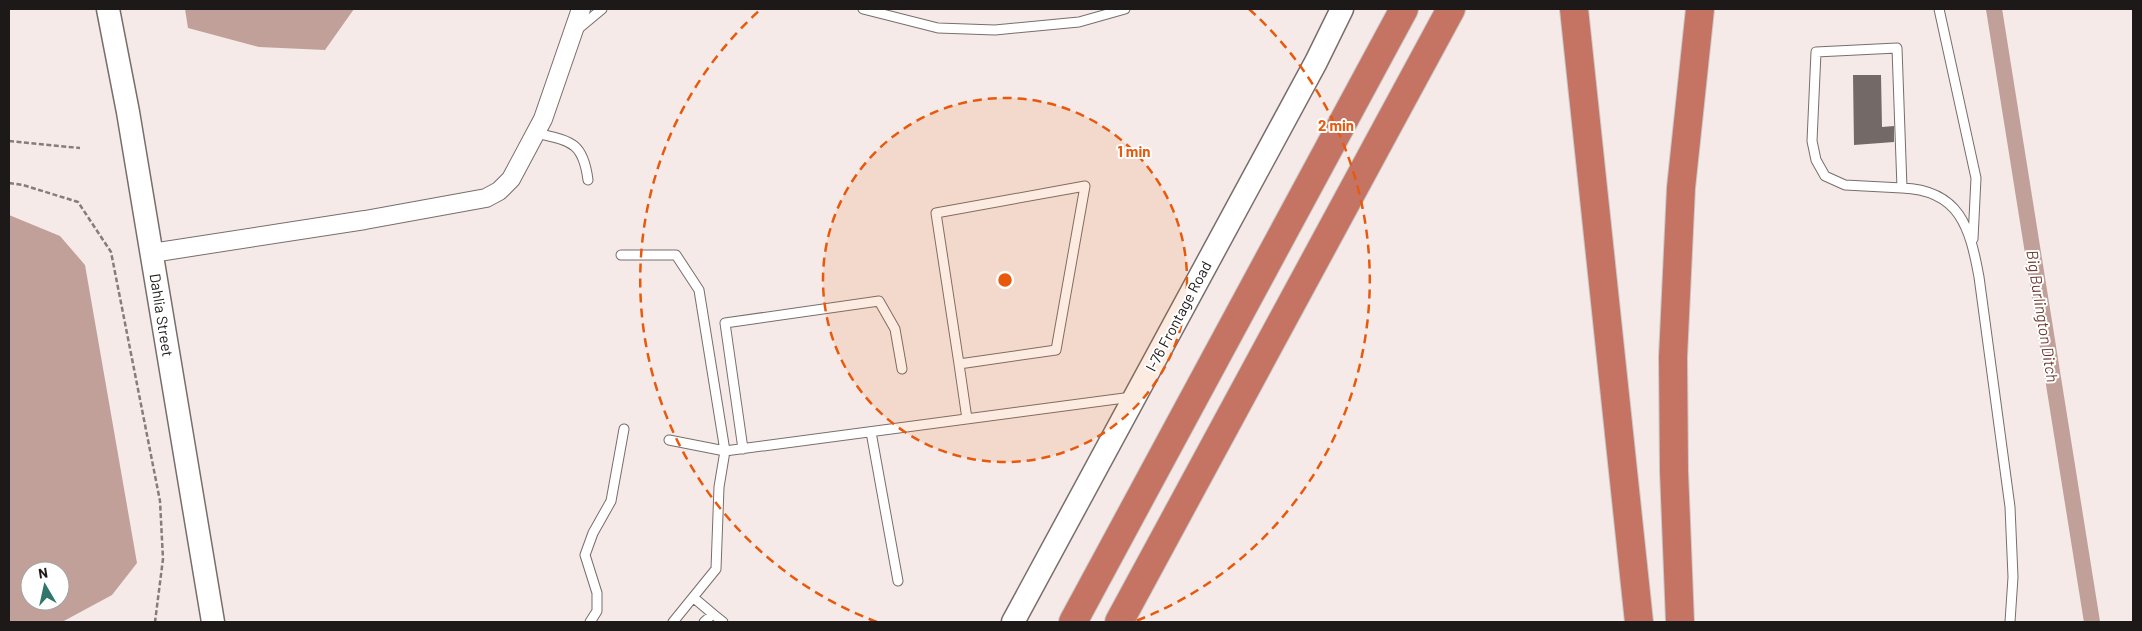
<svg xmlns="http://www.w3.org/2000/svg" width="2142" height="631" viewBox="0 0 2142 631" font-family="Barlow,sans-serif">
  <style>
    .water { fill: #c1a099; fill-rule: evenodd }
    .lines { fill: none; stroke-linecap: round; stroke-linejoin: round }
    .canal { stroke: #c1a099; stroke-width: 16 }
    .building { fill: #736967 }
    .service-casing { stroke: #786e6c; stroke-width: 11 }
    .minor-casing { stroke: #786e6c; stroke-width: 20 }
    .tertiary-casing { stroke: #786e6c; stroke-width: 25 }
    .motorway-casing { stroke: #c9c8c8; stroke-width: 30 }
    .path { stroke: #857d7b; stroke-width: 2.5; stroke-dasharray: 5 2.5; stroke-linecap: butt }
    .service { stroke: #fff; stroke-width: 9 }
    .minor { stroke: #fff; stroke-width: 18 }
    .tertiary { stroke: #fff; stroke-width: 22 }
    .motorway { stroke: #c57363; stroke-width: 28 }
    .ring { fill: none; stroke: #e8590c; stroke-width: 2.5; stroke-dasharray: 9 6 }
    .labels { text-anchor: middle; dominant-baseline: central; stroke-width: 4; stroke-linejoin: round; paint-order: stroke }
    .street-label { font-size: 15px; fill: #1d1918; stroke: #fff }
    .water-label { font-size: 16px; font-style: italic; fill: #6d3d33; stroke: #fff }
    .centre { fill: #e8590c; stroke: #fff; stroke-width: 2.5 }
    .ring-label { font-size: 15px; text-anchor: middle; font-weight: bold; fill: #e8590c; stroke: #fff; stroke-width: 4; stroke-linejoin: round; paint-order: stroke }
  </style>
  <rect width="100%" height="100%" fill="#f5eae7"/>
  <path class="water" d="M185,9h169l-29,41 -66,-3 -71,-19z
    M9,215l51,21 25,29 52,298 -25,32 -50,27h-53zM30,571h30v30h-30z"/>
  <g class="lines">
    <path class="canal" d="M1994,9l98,613"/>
  </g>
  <path class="building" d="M1853,75h28l1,52 12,-1v16l-40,3z"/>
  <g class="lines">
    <defs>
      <path id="service" d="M863,9l75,19 57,2 84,-8 46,-13
        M1939,9l37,169 -3,61
        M578,29l24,-20
        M536,133c34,8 47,8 52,47
        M1902,188l-5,-140 -81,4 -4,89 4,19 9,16 20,9 57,3c58,2 68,40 77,89l31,230 3,70 -3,45
        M621,255h55l23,35 26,161 -56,-11
        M959,364l-23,-151 149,-27 -29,164 -97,14 8,55
        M871,432l27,149
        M743,449l-18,-126 154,-22 16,28 7,40
        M694,598l19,16
        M590,622l7,-11v-18l-12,-38 8,-22 18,-32 13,-72
        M673,622l43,-53 3,-82 6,-36 407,-54
        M704,622l9,-8 10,8"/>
      <path id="minor" d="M152,253l213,-33 121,-22 13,-7 12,-12 32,-60 38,-110"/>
      <path id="tertiary" d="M108,9l20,103 85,510
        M1013,622l303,-560 26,-53"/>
      <path id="motorway" d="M1574,9l65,613
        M1073,622l331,-613
        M1119,622l332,-613
        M1680,622l-6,-151 -1,-114 8,-169 19,-179"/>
    </defs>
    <use href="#service" class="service-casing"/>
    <use href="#minor" class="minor-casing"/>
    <use href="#tertiary" class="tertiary-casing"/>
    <use href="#motorway" class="motorway-casing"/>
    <path class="path" d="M9,141l71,7
      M9,183l14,2 55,17 33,50 49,249 3,58 -8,63"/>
    <use href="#service" class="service"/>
    <use href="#minor" class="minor"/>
    <use href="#tertiary" class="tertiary"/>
    <use href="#motorway" class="motorway"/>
  </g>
  <circle cx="1005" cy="280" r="182" fill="#e8590c" fill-opacity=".12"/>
  <g class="ring">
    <circle cx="1005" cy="280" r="182"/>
    <path d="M877 622A365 365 0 0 1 761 9M1249 9A365 365 0 0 1 1133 622"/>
  </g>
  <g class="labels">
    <g class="street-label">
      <text transform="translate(162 315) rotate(81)">Dahlia Street</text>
      <text transform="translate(1178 316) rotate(-62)">I-76 Frontage Road</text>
    </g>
    <g class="water-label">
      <text transform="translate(2043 316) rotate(81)">Big Burlington Ditch</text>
    </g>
  </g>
  <circle cx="1005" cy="280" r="8" class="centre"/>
  <g class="ring-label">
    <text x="1336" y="131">2 min</text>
    <text x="1134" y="157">1 min</text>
  </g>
  <rect width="2142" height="631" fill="none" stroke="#1d1918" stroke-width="20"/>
  <g transform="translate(45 586) rotate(351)"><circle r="24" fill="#ffffff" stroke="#a5a3a3"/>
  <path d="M0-4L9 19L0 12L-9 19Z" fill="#30766b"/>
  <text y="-8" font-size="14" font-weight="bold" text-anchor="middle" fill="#1d1918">N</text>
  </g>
</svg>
